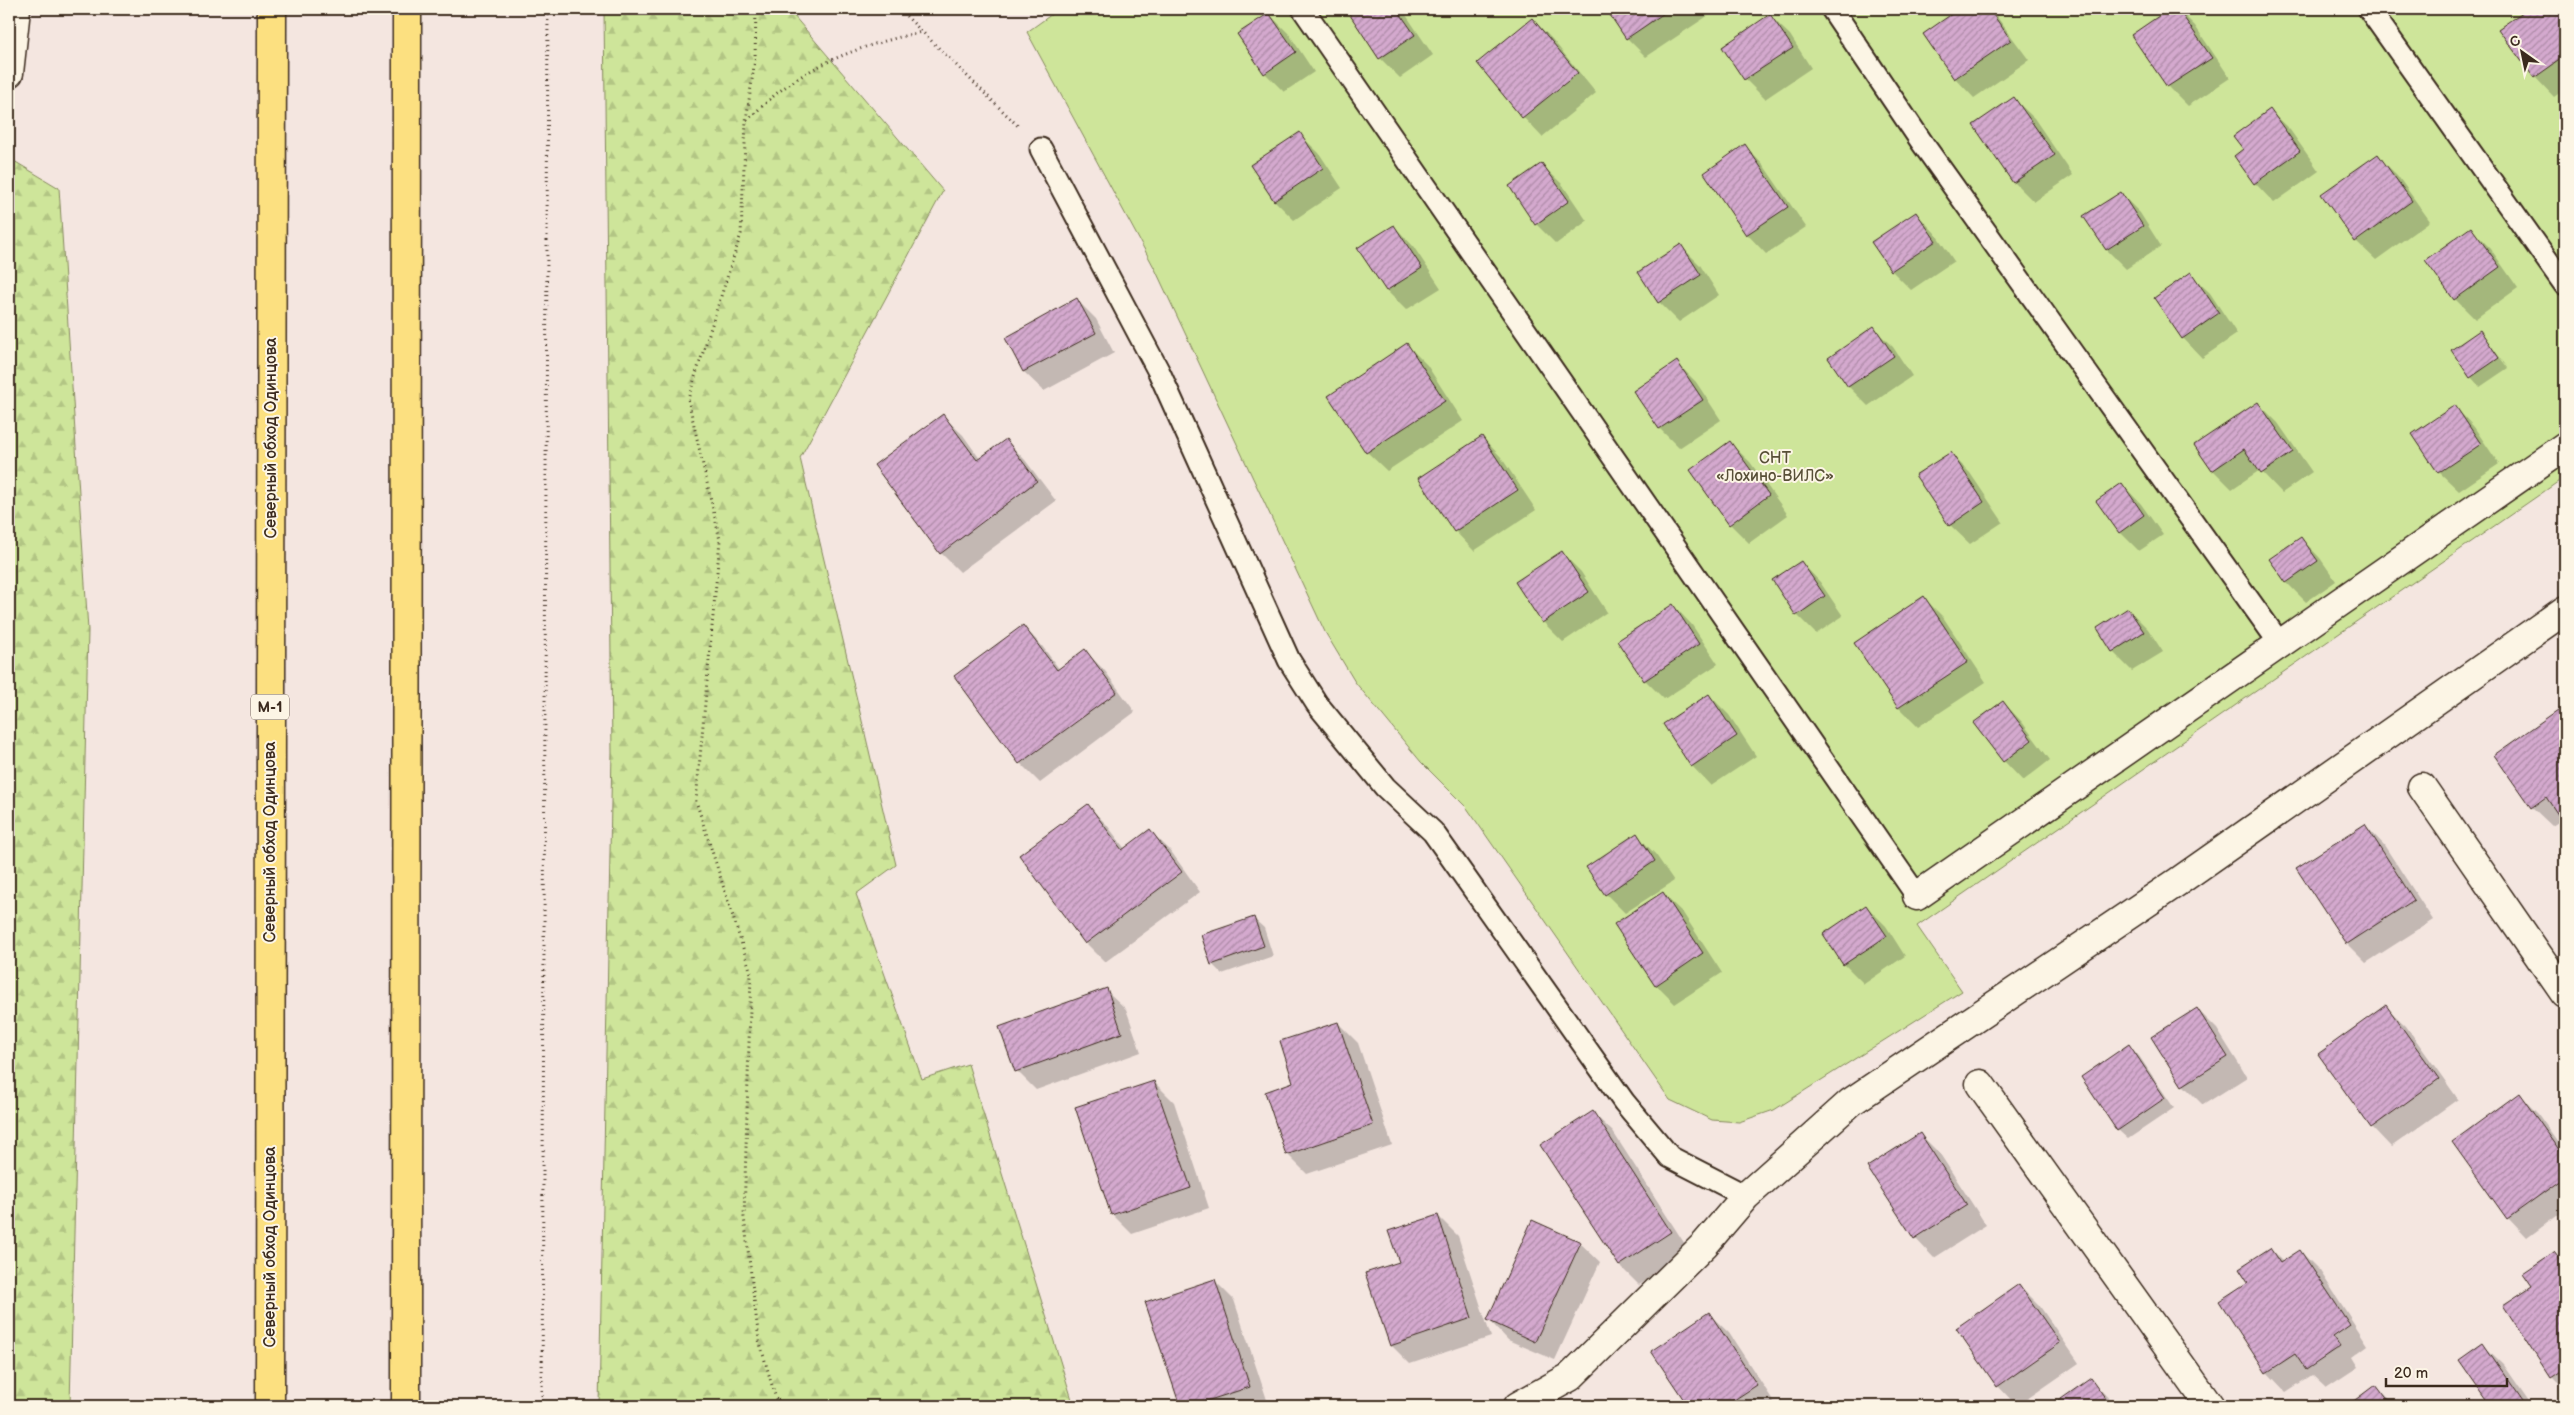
<svg xmlns="http://www.w3.org/2000/svg" width="2574" height="1415" viewBox="0 0 2574 1415" font-family="'Balsamiq Sans',sans-serif">
  <style>
    .green { fill: #cee59a; stroke: #84885c }
    .forest { fill: url(#forest-firs); stroke: #84885c }
    .shadow { fill: #0003 }
    .building { fill: url(#building-hatch); stroke: #3b2a1e }
    .lines { fill: none; stroke-linecap: round; stroke-linejoin: round }
    .lane-casing { stroke: #3b2a1e; stroke-width: 25 }
    .street-casing { stroke: #3b2a1e; stroke-width: 31 }
    .highway-casing { stroke: #3b2a1e; stroke-width: 31 }
    .path { stroke: #3b2a1e; stroke-width: 3; stroke-dasharray: 1 4; stroke-linecap: butt }
    .lane { stroke: #fcf5e5; stroke-width: 21 }
    .street { stroke: #fcf5e5; stroke-width: 28 }
    .highway { stroke: #fce080; stroke-width: 28 }
    .labels { text-anchor: middle; dominant-baseline: central; stroke-width: 4; stroke-linejoin: round; paint-order: stroke }
    .shield { fill: #fcf5e5; stroke: #75675a; stroke-width: 1 }
    .shield-label { font-size: 15px; font-weight: bold; fill: #3b2a1e }
    .street-label { font-size: 16px; fill: #3b2a1e; stroke: #fcf5e5 }
    .park-label { font-size: 16px; fill: #584f37; stroke: #fcf5e5 }
  </style>
  <defs>
    <pattern id="forest-firs" width="22" height="20" patternUnits="userSpaceOnUse" patternTransform="scale(1.25)"><rect width="22" height="20" fill="#cee59a"/><path d="M5 1l3.5 6h-7zM16 11l3.5 6h-7z" fill="#b2c584"/></pattern>
    <pattern id="building-hatch" width="6" height="6" patternUnits="userSpaceOnUse" patternTransform="scale(1.25)"><rect width="6" height="6" fill="#d4a9ce"/><path d="M-1 1l2-2M0 6l6-6M5 7l2-2" fill="none" stroke="#ad8aa7"/></pattern>
  </defs>
  <rect width="100%" height="100%" fill="#f4e6e0"/>
  <filter id="ink" filterUnits="userSpaceOnUse"><feTurbulence type="fractalNoise" baseFrequency=".02" numOctaves="2"/><feDisplacementMap in="SourceGraphic" scale="10" xChannelSelector="R" yChannelSelector="G"/><feConvolveMatrix kernelMatrix="1 2 1 2 8 2 1 2 1" color-interpolation-filters="sRGB"/></filter>
  <g filter="url(#ink)">
    <path class="green" d="M1059,9h1506v468l-648,449 45,65 -188,119 -35,12 -27,-2 -42,-20 -203,-292 -46,-46 -66,-80 -30,-50 -170,-363 -128,-237z"/>
    <path class="forest" d="M604,9h184l155,182 -143,267 96,407 -40,29 66,185 46,-15 106,342h-475l13,-654z
      M9,158l50,30 29,442 -18,776h-61z"/>
    <path class="shadow" d="M1402,9l31,46 -33,23 -20,-20 -33,-48z
      M1607,9h111l-72,48 -19,-19z
      M1961,9h30l38,51 -55,38 -19,-20 -30,-44z
      M2171,9h7l17,17 35,52 -42,28 -20,-20 -35,-51z
      M2529,9h36v80l-11,8 -19,-20 -35,-48z
      M1269,14l20,20 25,38 -30,20 -19,-19z
      M1770,16l20,19 21,33 -46,31 -20,-20 -22,-32z
      M1532,19l20,20 44,54 -54,44 -19,-20 -44,-53z
      M2014,99l20,19 39,57 -39,27 -20,-20 -39,-57z
      M2270,111l20,19 29,41 -45,32 -19,-20z
      M1299,134l20,19 23,35 -48,32 -20,-20z
      M1745,146l19,20 42,61 -40,27 -19,-20z
      M2377,156l20,19 33,46 -54,39 -20,-19z
      M1542,165l20,19 25,37 -31,23 -20,-20z
      M2120,193l20,20 21,33 -35,23 -19,-19 -22,-34z
      M1916,213l19,20 19,28 -43,29 -19,-19 -19,-28z
      M1394,226l19,20 28,42 -35,22 -19,-19z
      M2471,229l19,19 28,40 -43,31 -20,-20 -28,-39z
      M1681,246l19,19 19,30 -40,27 -20,-20 -19,-30z
      M2190,274l20,19 27,41 -35,24 -19,-20z
      M1077,300l19,19 18,34 -70,38 -20,-19 -18,-34z
      M1873,328l20,19 19,29 -44,30 -19,-19 -19,-29z
      M2480,332l28,36 -28,19 -9,-10z
      M1407,345l20,20 36,56 -76,50 -20,-19z
      M1677,363l19,19 25,38 -42,28 -19,-19 -25,-38z
      M2258,403l20,20 34,49 -30,21 -22,-23 -28,19 -19,-19z
      M2455,407l19,20 25,37 -40,27 -20,-19z
      M943,416l20,19 17,24 26,-19 19,20 31,41 -96,71 -19,-19z
      M1482,437l19,20 35,53 -62,41 -19,-20z
      M1730,443l20,19 38,53 -39,28 -19,-19z
      M1951,454l19,19 33,49 -33,22 -20,-19z
      M2122,484l19,20 22,31 -24,16 -19,-19z
      M2301,538l19,20 16,23 -30,21 -20,-20z
      M1561,552l20,20 26,40 -44,30 -20,-20z
      M1801,562l19,20 23,34 -27,18 -19,-19z
      M1924,598l19,19 43,65 -68,45 -19,-19 -43,-65z
      M1673,605l19,20 26,39 -54,35 -19,-19z
      M2128,609l20,20 15,23 -31,19 -19,-19 -15,-23z
      M1023,626l19,20 18,24 25,-19 20,20 30,41 -95,71 -20,-20 -65,-87z
      M1709,695l20,20 27,41 -45,30 -19,-20z
      M2003,702l19,20 28,38 -27,21 -19,-20z
      M2565,706v116l-2,-3 -11,7 -20,-19 -36,-52z
      M1088,806l19,19 18,24 25,-18 20,19 30,42 -95,70 -19,-19z
      M2365,825l19,20 49,75 -67,43 -19,-19z
      M1637,835l19,20 18,26 -49,32 -19,-19z
      M1663,894l20,19 39,60 -47,31 -19,-19z
      M1866,906l20,20 19,30 -41,28 -20,-20z
      M1254,919l10,9 9,28 -51,18 -10,-10z
      M1106,990l20,19 15,43 -105,38 -19,-19z
      M2386,1007l20,19 52,73 -67,48 -19,-20z
      M2197,1009l20,20 30,48 -44,28 -20,-20z
      M1338,1023l20,20 34,102 -85,29 -20,-20 8,-71z
      M2129,1046l10,10 35,52 -46,31 -10,-9z
      M1154,1082l20,20 35,106 -77,26 -20,-20z
      M2519,1095l19,19 27,38v58l-38,28 -19,-20z
      M1593,1113l20,19 77,120 -51,33 -19,-19 -78,-120z
      M1920,1134l20,20 46,71 -52,33 -19,-20 -46,-70z
      M1438,1216l20,20 33,101 -81,27 -19,-19z
      M1580,1243l20,19 -45,98 -47,-20 -19,-20z
      M2270,1249l13,13 17,-11 20,20 48,74 -16,12 6,10 -32,21 -14,-13 -26,17 -19,-20 -17,-89z
      M2554,1253l11,11v126l-14,-14 -46,-71 29,-18z
      M1214,1280l20,20 35,106h-88l-34,-103z
      M2019,1285l20,20 40,58 -62,43 -19,-20z
      M1709,1314l20,19 47,72 -87,1 -36,-55z
      M2483,1345l20,19 29,42h-40l-31,-46z
      M2091,1380l25,26h-63z
      M2375,1387l20,19h-46z"/>
    <path class="building" d="M1346,9h51l18,26 -36,24z
      M1606,9h64l-44,30z
      M1959,9h30l22,31 -57,39 -31,-45z
      M2169,9h9l34,49 -45,29 -36,-52z
      M2527,9h38v47l-31,22 -36,-49z
      M1269,13l27,39 -32,22 -27,-40z
      M1770,14l23,34 -49,32 -22,-33z
      M1532,18l46,55 -56,45 -45,-55z
      M2014,97l41,58 -42,28 -40,-58z
      M2270,109l30,42 -46,33 -20,-28 9,-7 -10,-13z
      M1300,132l23,36 -49,33 -24,-36z
      M1745,144l43,63 -42,28 -42,-62z
      M2378,154l34,47 -57,41 -34,-48z
      M1542,163l27,38 -34,24 -26,-39z
      M2121,192l22,34 -37,24 -23,-34z
      M1916,212l20,29 -45,30 -20,-29z
      M1394,225l28,43 -36,23 -29,-43z
      M2471,227l29,40 -46,33 -29,-40z
      M1681,244l20,31 -43,28 -20,-31z
      M2191,272l28,41 -37,26 -28,-41z
      M1077,298l19,35 -73,39 -18,-34z
      M1874,326l20,30 -46,31 -20,-29z
      M2480,330l19,28 -29,20 -19,-28z
      M1407,343l38,58 -79,52 -38,-57z
      M1677,361l26,39 -44,29 -26,-38z
      M2258,402l35,50 -32,22 -17,-25 -32,22 -18,-26z
      M2455,405l26,39 -43,29 -26,-39z
      M943,414l34,46 29,-21 31,42 -97,73 -66,-89z
      M1482,436l36,54 -64,42 -36,-54z
      M1730,441l39,54 -40,30 -39,-55z
      M1951,452l33,50 -35,24 -34,-51z
      M2122,483l22,32 -25,18 -23,-32z
      M2301,537l17,24 -32,22 -17,-24z
      M1562,551l27,41 -47,31 -27,-41z
      M1801,561l24,35 -29,20 -24,-36z
      M1924,596l44,66 -70,46 -44,-65z
      M1673,604l26,40 -55,37 -27,-40z
      M2128,608l16,24 -32,20 -15,-24z
      M1023,625l34,45 28,-21 32,43 -98,72 -65,-88z
      M1709,694l28,42 -46,31 -28,-43z
      M2003,701l29,39 -29,22 -30,-39z
      M2565,705v120l-19,-28 -15,11 -37,-53z
      M1088,804l34,46 28,-21 32,43 -97,72 -66,-89z
      M2365,824l49,76 -68,44 -50,-76z
      M1637,833l18,28 -50,34 -19,-28z
      M1663,892l40,61 -48,33 -41,-62z
      M1866,905l21,31 -44,29 -20,-31z
      M1254,917l10,29 -53,19 -10,-30z
      M1107,988l15,45 -107,39 -16,-45z
      M2386,1005l53,74 -68,49 -53,-74z
      M2197,1008l31,49 -46,29 -31,-49z
      M1338,1022l35,103 -87,30 -21,-63 28,-10 -13,-41z
      M2129,1044l36,54 -48,33 -36,-54z
      M1154,1081l37,107 -80,27 -36,-108z
      M2519,1093l46,65v19l-58,42 -55,-77z
      M1593,1111l78,121 -52,34 -79,-121z
      M1920,1133l47,72 -53,34 -47,-72z
      M1438,1215l34,103 -82,28 -25,-73 34,-11 -11,-31z
      M1532,1220l49,22 -46,100 -48,-22z
      M2270,1248l10,15 20,-13 50,75 -17,12 7,10 -34,23 -11,-16 -29,19 -47,-72 29,-19 -9,-14z
      M2554,1252l11,14v101l-15,10 -47,-72 29,-19 -9,-13z
      M1215,1279l35,108 -59,19h-11l-35,-104z
      M2019,1284l41,59 -63,44 -41,-59z
      M1709,1312l48,73 -32,21h-37l-37,-55z
      M2483,1343l43,63h-35l-32,-46z
      M2091,1378l20,28h-60z
      M2375,1385l16,21h-44z"/>
    <g class="lines">
      <defs>
        <path id="lane" d="M1303,9l614,887
          M1832,9l91,135 358,501
          M2369,9l196,276
          M1041,149l118,223 130,288 28,44 68,83 48,45 191,270 46,55 76,39"/>
        <path id="street" d="M9,73l7,-64
          M2422,787l143,207
          M1917,896l648,-450
          M1980,1084l230,322
          M1518,1406l52,-29 135,-133 41,-48 105,-94 328,-221 386,-271"/>
        <path id="highway" d="M270,1406l2,-1397
          M406,1406l1,-1397"/>
      </defs>
      <use href="#lane" class="lane-casing"/>
      <use href="#street" class="street-casing"/>
      <use href="#highway" class="highway-casing"/>
      <path class="path" d="M756,9l-1,50 -9,62 -5,113 -53,165 32,141 -24,261 55,172 -7,244 15,123 19,66
        M899,9l121,119
        M747,120c13,-11 26,-25 41,-35 39,-28 87,-43 134,-53
        M542,1406l6,-1397"/>
      <use href="#lane" class="lane"/>
      <use href="#street" class="street"/>
      <use href="#highway" class="highway"/>
    </g>
  </g>
  <g class="labels">
    <rect class="shield" x="251" y="694.5" width="38" height="25" rx="4"/>
    <g class="shield-label">
      <text x="270" y="707">М-1</text>
    </g>
    <g class="street-label">
      <text transform="translate(271 438) rotate(-90)">Северный обход Одинцова</text>
      <text transform="translate(270 842) rotate(-90)">Северный обход Одинцова</text>
      <text transform="translate(270 1247) rotate(-90)">Северный обход Одинцова</text>
    </g>
    <g class="park-label">
      <text x="1775" y="458">СНТ<tspan x="1775" dy="18">«Лохино-ВИЛС»</tspan></text>
    </g>
  </g>
  <rect width="2574" height="1415" fill="none" stroke="#fcf5e5" stroke-width="30"/>
  <rect x="15" y="15" width="2544" height="1385" fill="none" stroke="#3b2a1e" stroke-width="2" filter="url(#ink)"/>
  <g transform="translate(2522 52) rotate(327)" stroke="#fcf5e5" stroke-width="4" paint-order="stroke">
  <path d="M0-4L9 19L0 12L-9 19Z" fill="#3b2a1e"/>
  <text y="-8" font-size="14" font-weight="bold" text-anchor="middle" fill="#3b2a1e">С</text>
  </g>
  <path d="M2386 1378v8h121v-8" fill="none" stroke="#3b2a1e" stroke-width="2.5"/>
  <text x="2394" y="1378" font-size="15" fill="#3b2a1e" stroke="#fcf5e5" stroke-width="4" paint-order="stroke">20 m</text>
</svg>
